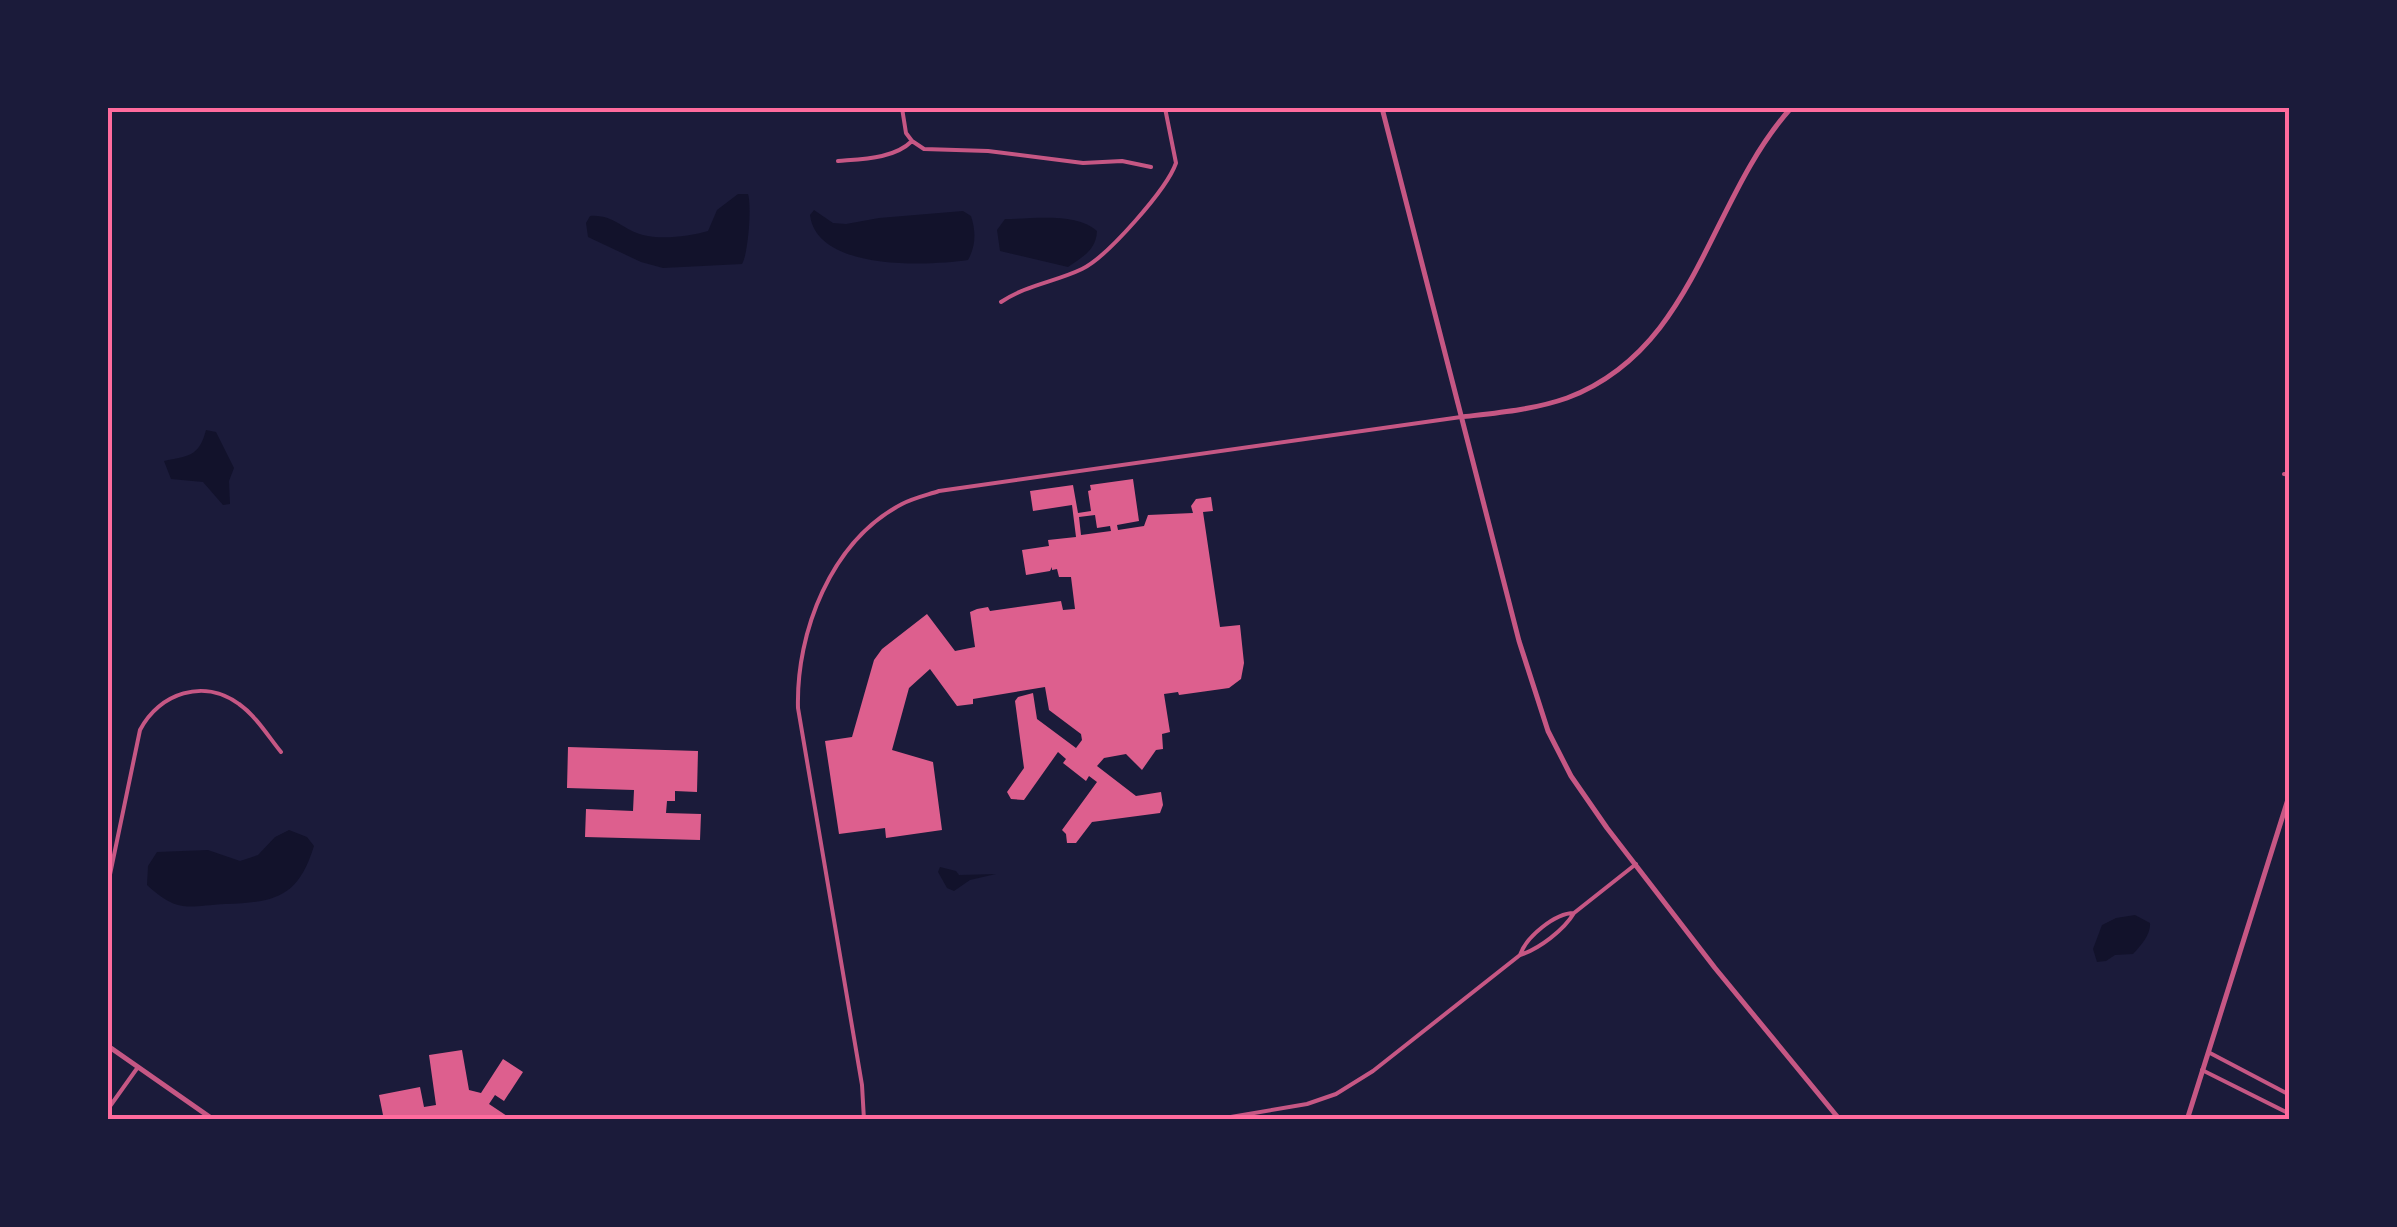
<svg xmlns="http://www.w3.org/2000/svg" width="2397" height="1227" viewBox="0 0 2397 1227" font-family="'Fira Sans',sans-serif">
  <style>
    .water { fill: #12122b }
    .building { fill: #dd5f8e; fill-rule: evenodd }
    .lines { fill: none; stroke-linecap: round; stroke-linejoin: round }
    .minor { stroke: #c65784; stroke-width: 4 }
    .tertiary { stroke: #c65784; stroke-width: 5 }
    .neatline { fill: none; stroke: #ff6b9d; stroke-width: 4 }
  </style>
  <rect width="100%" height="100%" fill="#1b1b3a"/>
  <path class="water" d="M738,194h10c4,12 0,61 -6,70l-79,4 -22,-6 -53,-25 -2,-14 4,-7c23,-2 33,14 53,19 19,5 47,1 65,-4l9,-21z
    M814,210l19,13 13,1 33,-6 84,-7 8,5c5,15 5,30 -3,44 -41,6 -151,11 -158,-45z
    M1005,219c28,0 71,-7 92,12 -1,20 -15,26 -29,36l-68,-16 -3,-21z
    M206,430l10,2 18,36 -5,13 1,23 -7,1 -20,-23 -32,-3 -7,-18c24,-5 35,-4 42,-31z
    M289,830l18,7 7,9c-16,52 -39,56 -88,58 -40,2 -47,10 -79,-19l1,-19 9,-14 51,-2 32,11 18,-6 17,-18z
    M940,867l16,4 3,4 37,-1 -26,6 -16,11 -7,-3 -9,-16z
    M2135,915l15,8c1,11 -9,23 -17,31l-18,1 -9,6 -9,1 -4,-13 9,-24 14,-7z"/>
  <path class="building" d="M1133,479l6,42 -22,4 1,5 26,-4 4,-11 45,-2 -2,-7 5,-7 15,-2 2,14 -10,1 17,115 20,-2 4,38 -3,16 -12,9 -50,7 -1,-3 -14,2 6,38 -8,2 1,15 -7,1 -14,20 -16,-16 -22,4 -7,8 39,30 25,-4 2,13 -3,8 -68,9 -16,21h-9l-1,-9 -4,-4 35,-48 -8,-6 -3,5 -23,-18 3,-4 -8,-7 -34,48 -13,-1 -4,-7 17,-24 -9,-67 3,-4 15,-4 4,26 39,29 6,-8 -1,-6 -32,-24 -4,-23 -72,12v5l-16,2 -27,-37 -21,19 -17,62 41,12 9,68 -56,8 -1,-10 -46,6 -14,-93 27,-4 22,-77 8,-11 45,-35 28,37 20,-4 -5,-35 7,-3 11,-2 2,4 71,-10 2,9 12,-1 -4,-32h-12l-2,-8 -5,1v-3l-2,4 -24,4 -4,-25 27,-4 -1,-6 28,-3 -4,-32 -39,6 -3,-20 43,-6 5,28 13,-2 -3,-20 3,-1 -1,-5zM1095,515l2,13 13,-2 1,5 -30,4 -2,-18z
    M568,747l130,4 -1,41 -22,-1v10h-8l-1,12 35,1 -1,26 -115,-3 1,-28 47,2 1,-21 -67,-2z
    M462,1050l7,40 12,3 22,-34 20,13 -19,29 -9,-6 -6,9 24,16h-129l-5,-25 41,-8 4,20 12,-2 -7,-50z"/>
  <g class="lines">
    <path class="minor" d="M902,108l4,25 6,8 12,8 64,2 95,12 39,-2 29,6
      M838,161c24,-2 56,-2 74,-20
      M1001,302c25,-17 54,-20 81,-33 25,-12 85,-80 94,-106l-11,-55
      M2284,474l6,1
      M108,884l32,-154c19,-37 64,-52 99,-26 17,12 29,32 42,48
      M1520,955c6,-18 35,-42 54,-42
      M2210,1053l80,42
      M2202,1070l88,44
      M108,1109l30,-42
      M864,1120l-2,-35 -64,-377c-2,-76 33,-167 104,-204 11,-6 25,-9 37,-13l522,-74
      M1213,1120l94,-16 29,-10 37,-23 147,-116c19,-6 44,-25 54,-42l62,-49"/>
    <path class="tertiary" d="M1382,108l137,533 29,90 23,45 36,52 108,140 125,152
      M1461,417c35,-4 72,-7 106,-19 130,-49 140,-196 224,-290
      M108,1046l106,74
      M2187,1120l103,-327"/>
  </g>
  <rect width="2397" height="1227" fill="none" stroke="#1b1b3a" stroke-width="220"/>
  <rect x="110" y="110" width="2177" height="1007" class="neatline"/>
</svg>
